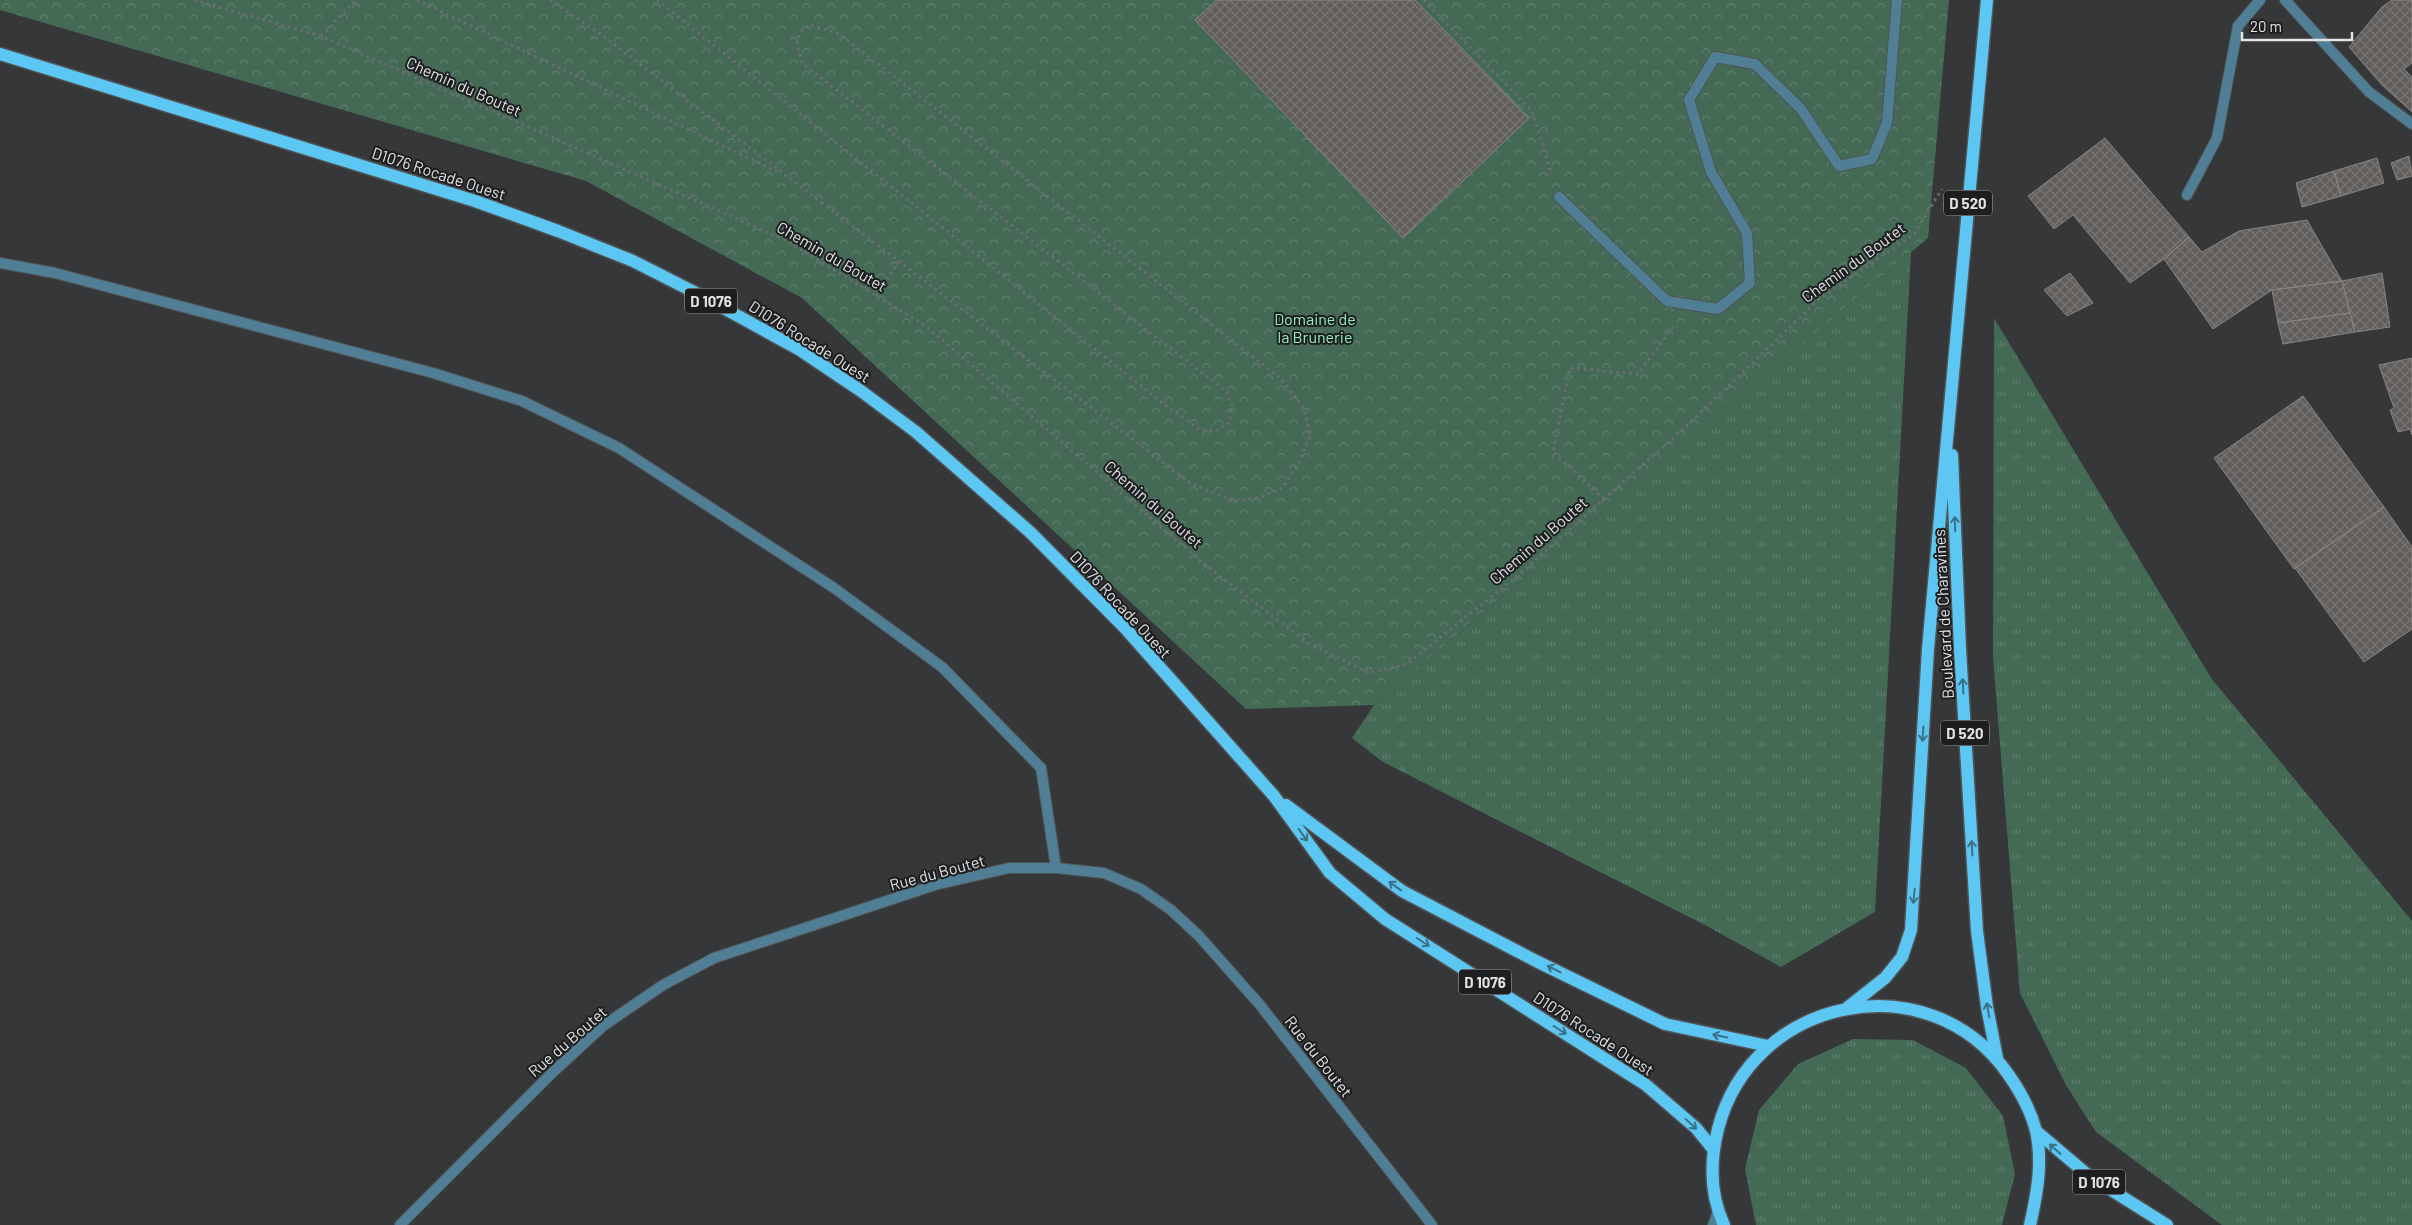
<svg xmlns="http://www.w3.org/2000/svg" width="2412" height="1225" viewBox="0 0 2412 1225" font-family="Barlow,sans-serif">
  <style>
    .grass { fill: url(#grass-tufts) }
    .park { fill: url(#park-crowns) }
    .building { fill: url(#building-cross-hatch); stroke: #878482 }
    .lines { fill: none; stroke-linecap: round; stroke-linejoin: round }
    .service-casing { stroke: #515355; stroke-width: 12 }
    .minor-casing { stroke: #515355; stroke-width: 12 }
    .primary-casing { stroke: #515355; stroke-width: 15 }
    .path { stroke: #6b6d6f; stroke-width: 3; stroke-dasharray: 2.5 4; stroke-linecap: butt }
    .service { stroke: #507f95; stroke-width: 10 }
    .minor { stroke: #507f95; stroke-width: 10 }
    .primary { stroke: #5cc7f3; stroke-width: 12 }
    .oneway { stroke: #3c7289 }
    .labels { text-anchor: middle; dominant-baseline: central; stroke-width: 4; stroke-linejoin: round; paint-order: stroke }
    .shield { fill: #1d1e1f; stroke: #a7a8aa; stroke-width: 1 }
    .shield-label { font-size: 15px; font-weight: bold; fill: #e2e3e5 }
    .street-label { font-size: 16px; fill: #e2e3e5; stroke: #1d1e1f }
    .park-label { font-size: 16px; fill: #95ecbe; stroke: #1d1e1f }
  </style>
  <defs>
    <pattern id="grass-tufts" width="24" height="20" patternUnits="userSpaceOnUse" patternTransform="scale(1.25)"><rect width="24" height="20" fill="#446a56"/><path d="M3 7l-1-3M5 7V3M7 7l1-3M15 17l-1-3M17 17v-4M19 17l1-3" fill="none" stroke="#5f7f6e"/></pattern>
    <pattern id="park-crowns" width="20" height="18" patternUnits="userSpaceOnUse" patternTransform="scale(1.25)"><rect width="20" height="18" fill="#446a56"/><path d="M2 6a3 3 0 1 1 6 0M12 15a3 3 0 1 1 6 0" fill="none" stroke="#5f7f6e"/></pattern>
    <pattern id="building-cross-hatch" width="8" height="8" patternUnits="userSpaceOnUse" patternTransform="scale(1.25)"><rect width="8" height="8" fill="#615e5c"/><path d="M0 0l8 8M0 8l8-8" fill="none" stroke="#777573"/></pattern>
  </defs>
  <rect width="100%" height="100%" fill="#353739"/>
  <path class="grass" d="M1911,252l-36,660 -94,55 -78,-43 -320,-162 -31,-24 22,-33z
    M1994,318l217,360 201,243v304h-190l-126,-93 -30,-47 -46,-92 -27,-336z
    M1853,1039l60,1 53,28 37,48 12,58 -13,51h-246l-11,-56 14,-59 39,-46z"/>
  <path class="park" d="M0,0h1949l-21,238 -554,467 -128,4 -444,-411 -216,-117 -586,-171z"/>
  <path class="building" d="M1217,0h198l114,118 -126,120 -208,-218z
    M2392,0h20v63l-8,6 8,8v35l-30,-27 -33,-38 33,-40z
    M2105,138l84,99 -25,22 -34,24 -57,-68 -19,14 -26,-33z
    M2409,156l3,20 -15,4 -6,-17z
    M2377,158l7,25 -43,13 -7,-25z
    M2334,171l7,25 -39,11 -6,-24z
    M2307,220l35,61 -70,9 -59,39 -49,-70 25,-22 13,15 37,-21z
    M2070,273l23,30 -26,13 -23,-26z
    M2382,273l8,54 -35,5 -13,-51z
    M2342,281l8,32 -72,10 -6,-33z
    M2350,313l5,19 -72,12 -5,-21z
    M2412,358v77l-2,-6 -12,3 -8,-22 4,-2 -15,-43z
    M2303,396l81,111 -90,62 -80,-111z
    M2384,507l28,40v82l-48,33 -69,-94z"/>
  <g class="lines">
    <defs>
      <path id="service" d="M2187,195l30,-57 21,-112 22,-26
        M1559,197l108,104 51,8 32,-26 -3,-50 -36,-61 -22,-72 26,-43 40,7 46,45 38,57 33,-7 15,-36 10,-123"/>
      <path id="minor" d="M2285,0l84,92 43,32
        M0,263l55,10 378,100 89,28 97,47 215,140 108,79 99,101 15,100
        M400,1225l152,-152 51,-47 60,-41 51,-27 221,-73 74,-17h47l48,5 37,16 30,21 28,26 61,69 172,220
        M1713,1225l5,-13"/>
      <path id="primary" d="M0,54l475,147 83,30 75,30 65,33 102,56 61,41 55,41 115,101 94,95 149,168 56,77 55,46 261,166 50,43 17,21
        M1952,455l8,194 17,282 10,76 10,51
        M1286,805l116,86 134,70 129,63 103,22
        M1847,1008l38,-30 17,-21 9,-27 17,-281 59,-649
        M2036,1131l53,45 78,49
        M1724,1225c-14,-30 -14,-64 -6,-96 34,-133 211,-168 290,-55 12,17 23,37 28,57 7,32 1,63 -6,94"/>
    </defs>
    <use href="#service" class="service-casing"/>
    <use href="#minor" class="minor-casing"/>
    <use href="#primary" class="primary-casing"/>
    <path class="path" d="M194,0l127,36 464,204 141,86 278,238 104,79 61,30 38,-9 108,-86 178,-158 126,-121 95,-65 28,-45
      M417,0l363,173
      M550,0l53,36 587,447 43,18 25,-3 24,-10 16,-24 12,-28 -5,-26 -25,-32 -440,-344 -30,-9 -10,7 -3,14 6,18 424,328 5,14 -2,16 -14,9 -17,-2 -30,-21 -512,-408
      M1424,0l108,111 20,64
      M321,36l35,-36
      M876,296l23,-35
      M1604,499l-51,-47 17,-84 68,6 35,-47"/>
    <use href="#service" class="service"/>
    <use href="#minor" class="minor"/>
    <use href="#primary" class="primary"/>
  </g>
  <defs><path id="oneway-shaft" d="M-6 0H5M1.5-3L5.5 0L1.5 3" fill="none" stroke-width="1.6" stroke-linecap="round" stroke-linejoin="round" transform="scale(1.25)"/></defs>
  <g class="oneway">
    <use href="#oneway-shaft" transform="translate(1955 524) rotate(-92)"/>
    <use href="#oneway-shaft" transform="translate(1963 686) rotate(-93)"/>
    <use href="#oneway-shaft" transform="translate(1923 734) rotate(93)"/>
    <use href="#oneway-shaft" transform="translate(1303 835) rotate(54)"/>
    <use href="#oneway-shaft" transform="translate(1972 848) rotate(-93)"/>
    <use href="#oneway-shaft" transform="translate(1395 886) rotate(-144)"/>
    <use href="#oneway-shaft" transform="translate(1914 896) rotate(95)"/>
    <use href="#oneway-shaft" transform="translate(1423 942) rotate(32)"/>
    <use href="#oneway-shaft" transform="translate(1554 969) rotate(-154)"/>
    <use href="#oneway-shaft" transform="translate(1988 1010) rotate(-100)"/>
    <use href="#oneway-shaft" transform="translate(1560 1030) rotate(32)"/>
    <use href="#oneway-shaft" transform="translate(1720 1036) rotate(-168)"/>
    <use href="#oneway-shaft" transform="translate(1691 1124) rotate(43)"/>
    <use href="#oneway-shaft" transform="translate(2055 1149) rotate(-138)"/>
  </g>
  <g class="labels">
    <g class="shield">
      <rect x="1944" y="190.5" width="48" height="25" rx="4"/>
      <rect x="685" y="288.5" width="52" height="25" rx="4"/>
      <rect x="1941" y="720.5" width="48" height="25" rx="4"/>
      <rect x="1459" y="969.5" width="52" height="25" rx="4"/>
      <rect x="2073" y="1169.5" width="52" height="25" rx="4"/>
    </g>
    <g class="shield-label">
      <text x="1968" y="203">D 520</text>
      <text x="711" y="301">D 1076</text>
      <text x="1965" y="733">D 520</text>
      <text x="1485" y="982">D 1076</text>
      <text x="2099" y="1182">D 1076</text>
    </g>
    <g class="street-label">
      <text transform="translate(464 86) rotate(24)">Chemin du Boutet</text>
      <text transform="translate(439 173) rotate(18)">D1076 Rocade Ouest</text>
      <text transform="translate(832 256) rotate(30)">Chemin du Boutet</text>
      <text transform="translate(1853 262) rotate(-36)">Chemin du Boutet</text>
      <text transform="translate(810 341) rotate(32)">D1076 Rocade Ouest</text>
      <text transform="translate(1154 504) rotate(41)">Chemin du Boutet</text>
      <text transform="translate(1538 540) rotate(-41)">Chemin du Boutet</text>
      <text transform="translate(1121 604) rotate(47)">D1076 Rocade Ouest</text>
      <text transform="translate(1943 614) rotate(-93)">Boulevard de Charavines</text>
      <text transform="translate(937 872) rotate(-15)">Rue du Boutet</text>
      <text transform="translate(1594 1033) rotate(33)">D1076 Rocade Ouest</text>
      <text transform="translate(567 1041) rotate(-41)">Rue du Boutet</text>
      <text transform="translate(1319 1056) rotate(52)">Rue du Boutet</text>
    </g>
    <g class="park-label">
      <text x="1315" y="318">Domaine de<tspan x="1315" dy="18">la Brunerie</tspan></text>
    </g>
  </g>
  <path d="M2242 32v8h110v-8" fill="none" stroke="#e2e3e5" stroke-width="2.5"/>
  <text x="2250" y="32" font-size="15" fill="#e2e3e5" stroke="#1d1e1f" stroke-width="4" paint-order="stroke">20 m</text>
</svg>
